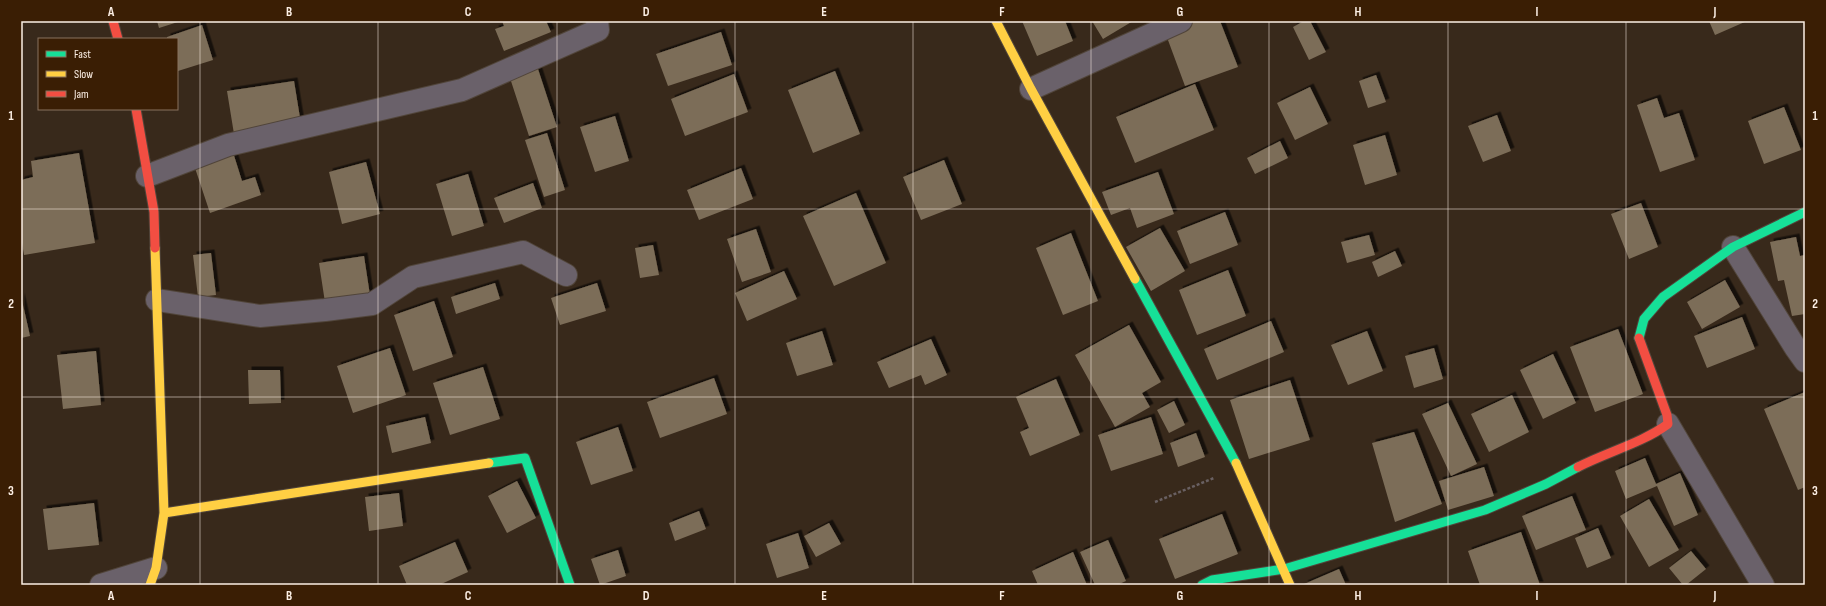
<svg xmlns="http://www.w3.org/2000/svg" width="1826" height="606" viewBox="0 0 1826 606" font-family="'Sofia Sans Condensed',sans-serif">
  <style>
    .building { fill: #7c6d58; filter: url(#shadow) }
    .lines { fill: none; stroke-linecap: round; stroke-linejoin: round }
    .street-casing { stroke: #51453a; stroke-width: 24 }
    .fast-casing { stroke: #51453a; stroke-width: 11 }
    .slow-casing { stroke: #51453a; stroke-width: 11 }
    .jam-casing { stroke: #51453a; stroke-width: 11 }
    .path { stroke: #696062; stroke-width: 2.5; stroke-dasharray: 3 2; stroke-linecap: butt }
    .street { stroke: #6a616a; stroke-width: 22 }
    .fast { stroke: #16e098; stroke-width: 9 }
    .slow { stroke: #ffcf43; stroke-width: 9 }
    .jam { stroke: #f24e42; stroke-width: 9 }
    .grid { fill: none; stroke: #fcefe5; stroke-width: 1; stroke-opacity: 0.55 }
    .neatline { fill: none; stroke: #fcefe5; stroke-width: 1.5 }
    .grid-label { font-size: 13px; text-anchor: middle; font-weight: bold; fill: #fcefe5 }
  </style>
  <defs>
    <filter id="shadow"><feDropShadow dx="3.5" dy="-3.5" stdDeviation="0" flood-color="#0009"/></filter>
  </defs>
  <rect width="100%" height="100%" fill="#38291b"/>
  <path class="building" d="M157,21h24l-22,7z
    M502,21h44l5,11 -47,19 -9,-22 9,-3z
    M1022,21h43l8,20 -36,15z
    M1092,21h41l-30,18z
    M1196,21h24l18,46 -53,19 -20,-54z
    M1304,21h6l16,31 -17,8 -16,-33z
    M1709,21h38l-32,14z
    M202,25l11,35 -35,11 -1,-32h-10v-2z
    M721,32l11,33 -64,21 -12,-32z
    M537,66l20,61 -28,9 -20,-61z
    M835,71l25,63 -47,19 -25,-63z
    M734,74l14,38 -63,24 -14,-37z
    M1376,75l10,27 -18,6 -9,-27z
    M294,81l7,43 -67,10 -7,-43z
    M1195,84l19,46 -79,33 -19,-46z
    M1310,87l18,37 -33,16 -18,-37z
    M1657,98l7,20 15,-5 16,47 -35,12 -23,-67z
    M1784,107l17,43 -37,14 -16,-43z
    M1497,115l14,36 -28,11 -15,-36z
    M615,116l14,45 -34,11 -15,-45z
    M547,133l18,57 -21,7 -19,-57z
    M1385,135l12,40 -32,10 -12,-40z
    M1280,141l8,17 -33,16 -8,-16z
    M231,146l11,35 13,-4 6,18 -51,18 -18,-54z
    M79,153l16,90 -71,12 -3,-18v-57l12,-3 -2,-16z
    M944,160l18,44 -41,16 -18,-43z
    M366,162l14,52 -38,10 -13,-52z
    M741,168l12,31 -54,21 -12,-30z
    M1158,172l16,42 -37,14 -7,-20 -19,7 -9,-23z
    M468,174l16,52 -32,10 -16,-52z
    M533,183l9,25 -38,15 -10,-25z
    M856,193l30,70 -52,23 -31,-70z
    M1641,203l17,44 -29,12 -18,-45z
    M1225,212l13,33 -48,19 -13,-33z
    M1160,228l25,43 -34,20 -25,-44z
    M756,229l15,43 -29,10 -15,-43z
    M1071,233l27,68 -35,14 -27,-67z
    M1369,235l6,20 -28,8 -6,-21z
    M1796,237l4,19 5,-1v59l-13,2 -8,-36 -6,1 -8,-39z
    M653,245l6,30 -19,3 -5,-30z
    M1395,251l7,15 -24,11 -6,-15z
    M211,253l5,42 -18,2 -5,-42z
    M364,256l7,46 -45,7 -7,-46z
    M1228,270l18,46 -49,19 -18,-45z
    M784,271l13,28 -50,22 -12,-28z
    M1725,280l15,27 -38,22 -15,-27z
    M495,283l5,16 -44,15 -5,-17z
    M597,283l9,28 -46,14 -9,-27z
    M21,296l9,40 -9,2z
    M434,301l19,56 -40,14 -19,-56z
    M1742,317l13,32 -48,19 -13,-32z
    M1271,321l13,31 -67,28 -13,-31z
    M1129,325l32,57 -19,11 8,14 -35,20 -40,-72z
    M1618,329l25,65 -48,18 -25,-65z
    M822,331l11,34 -36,11 -11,-33z
    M1367,331l16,40 -35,14 -17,-40z
    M931,339l16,36 -22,10 -4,-10 -32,13 -12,-26z
    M390,348l16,47 -53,18 -16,-47z
    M1434,348l9,31 -29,9 -9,-32z
    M96,351l5,54 -38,4 -6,-54z
    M1553,354l23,49 -33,16 -23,-49z
    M483,367l17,52 -50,16 -17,-52z
    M248,370h32l1,33 -32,1z
    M714,378l13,36 -67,24 -13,-36z
    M1056,379l24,56 -50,21 -10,-24 9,-4 -13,-31z
    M1290,380l20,60 -61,19 -19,-59z
    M1805,392v95l-7,3 -34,-81z
    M1512,395l17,37 -40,20 -18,-38z
    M1174,401l11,24 -16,8 -12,-23z
    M1448,403l29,61 -26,12 -29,-62z
    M425,417l6,26 -39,10 -6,-27z
    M1151,417l12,37 -52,17 -13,-36z
    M618,427l15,44 -42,14 -15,-43z
    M1414,432l28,72 -47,18 -23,-79z
    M1196,433l9,24 -27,10 -8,-24z
    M1645,458l11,26 24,-11 18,42 -24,11 -17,-40 -31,13 -11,-28z
    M1484,467l10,29 -46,14 -9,-29z
    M517,481l19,37 -29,15 -19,-37z
    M399,493l4,33 -34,5 -4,-34z
    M1572,496l14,34 -50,20 -14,-34z
    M1649,499l30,51 -30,17 -29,-51z
    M94,503l5,42 -51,5 -5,-41z
    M699,511l7,18 -31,12 -6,-18z
    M1222,514l16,40 -63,25 -16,-40z
    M829,523l12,21 -25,13 -12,-21z
    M1598,528l13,30 -24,10 -12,-30z
    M1521,532l19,53h-60l-12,-34z
    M798,533l11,35 -32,10 -11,-34z
    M1108,540l18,41 -9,4h-22l-15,-33z
    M455,542l13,30 -29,13h-32l-8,-19z
    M618,550l8,26 -26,9 -9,-26z
    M1691,551l15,18 -20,16h-3l-14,-17z
    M1073,552l14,33h-49l-6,-14z
    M1339,569l7,16h-41l-1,-1z"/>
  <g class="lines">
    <defs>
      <path id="street" d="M1031,89l150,-68
        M147,176l81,-31 234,-55 136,-60 -1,-9
        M1733,247l62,100 10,14
        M157,300l103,16 65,-6 47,-6 41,-27 110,-25 43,23
        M1668,424l95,161
        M101,585l55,-17"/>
      <path id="fast" d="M1135,279l101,184
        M1639,338l5,-19 19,-22 70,-50 72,-35
        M489,463l36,-5 45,127
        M1202,585l10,-5 72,-11 201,-59 61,-26 32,-17"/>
      <path id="slow" d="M996,21l35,68 104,190
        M1236,463l54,122
        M164,513l325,-50
        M150,585l6,-17 8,-55 -9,-265"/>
      <path id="jam" d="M113,21l5,18
        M136,109l18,103 1,36
        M1578,467c29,-15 64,-24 90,-43l-1,-9 -28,-77"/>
    </defs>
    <use href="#street" class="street-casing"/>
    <use href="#fast" class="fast-casing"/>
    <use href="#slow" class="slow-casing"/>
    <use href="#jam" class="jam-casing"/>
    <path class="path" d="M1155,502l59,-24"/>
    <use href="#street" class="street"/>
    <use href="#fast" class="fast"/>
    <use href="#slow" class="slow"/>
    <use href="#jam" class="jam"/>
  </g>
  <path class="grid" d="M200,21v564M378,21v564M557,21v564M735,21v564M913,21v564M1091,21v564M1269,21v564M1448,21v564M1626,21v564M21,209h1784M21,397h1784"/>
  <rect width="1826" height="606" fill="none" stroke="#3a1e04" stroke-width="44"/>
  <rect x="38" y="38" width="140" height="72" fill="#3a1e04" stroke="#88725e"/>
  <rect x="46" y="51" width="20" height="6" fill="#16e098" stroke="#88725e"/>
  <text x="74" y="58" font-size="12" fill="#fcefe5">Fast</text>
  <rect x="46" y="71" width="20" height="6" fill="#ffcf43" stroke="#88725e"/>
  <text x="74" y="78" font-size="12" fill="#fcefe5">Slow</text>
  <rect x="46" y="91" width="20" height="6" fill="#f24e42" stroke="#88725e"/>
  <text x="74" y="98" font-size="12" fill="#fcefe5">Jam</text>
  <rect x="22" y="22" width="1782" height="562" class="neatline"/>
  <g class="grid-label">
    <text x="111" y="16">A</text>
    <text x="289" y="16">B</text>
    <text x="468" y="16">C</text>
    <text x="646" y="16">D</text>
    <text x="824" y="16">E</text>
    <text x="1002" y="16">F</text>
    <text x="1180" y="16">G</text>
    <text x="1358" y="16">H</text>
    <text x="1537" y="16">I</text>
    <text x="1715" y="16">J</text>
    <text x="11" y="120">1</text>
    <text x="1815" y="120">1</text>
    <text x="11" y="308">2</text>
    <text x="1815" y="308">2</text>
    <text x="11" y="495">3</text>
    <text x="1815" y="495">3</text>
    <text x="111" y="600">A</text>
    <text x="289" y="600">B</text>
    <text x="468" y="600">C</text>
    <text x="646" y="600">D</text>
    <text x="824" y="600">E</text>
    <text x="1002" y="600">F</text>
    <text x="1180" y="600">G</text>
    <text x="1358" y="600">H</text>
    <text x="1537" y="600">I</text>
    <text x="1715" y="600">J</text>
  </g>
</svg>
